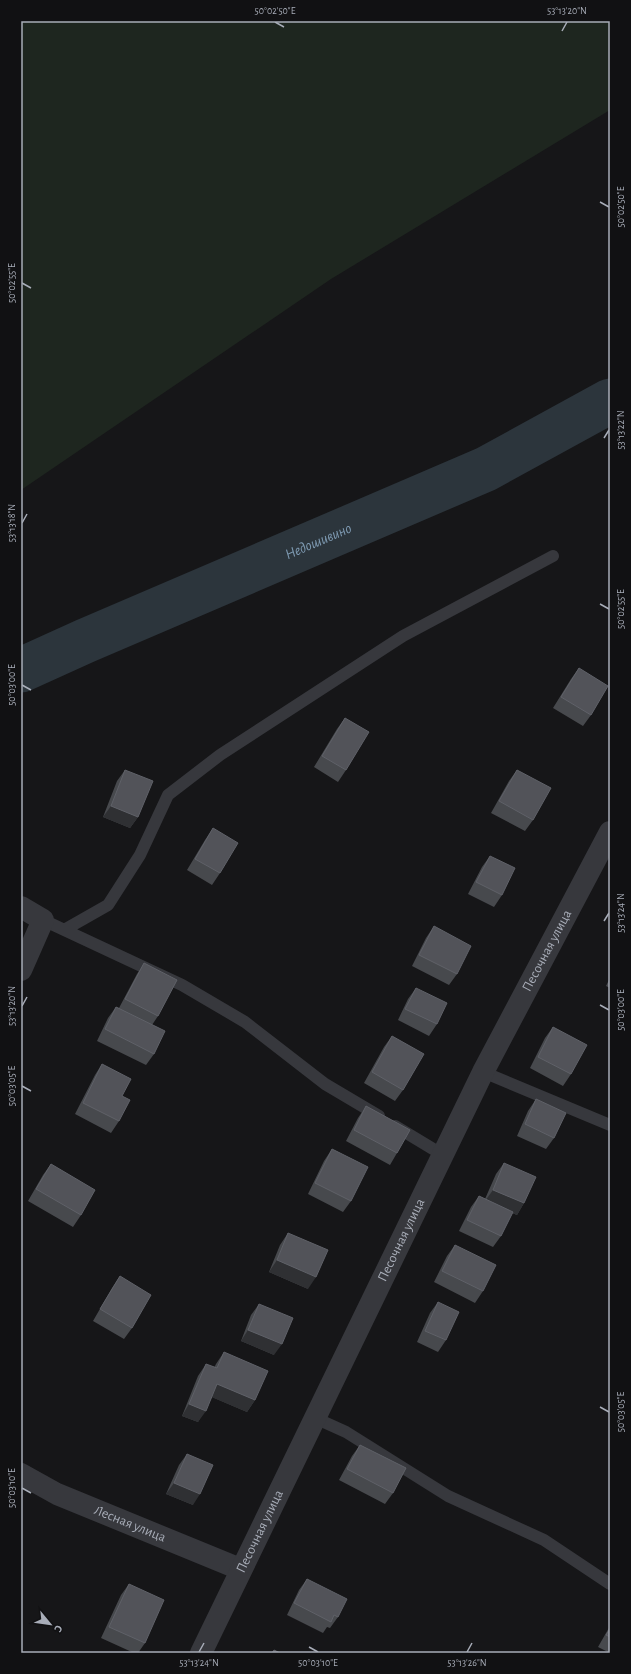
<svg xmlns="http://www.w3.org/2000/svg" width="631" height="1674" viewBox="0 0 631 1674" font-family="'Alegreya Sans',sans-serif">
  <style>
    .green { fill: #1e261f }
    .lines { fill: none; stroke-linecap: round; stroke-linejoin: round }
    .river { stroke: #2c353c; stroke-width: 45 }
    .service { stroke: #37383d; stroke-width: 12 }
    .minor { stroke: #37383d; stroke-width: 22 }
    .wall { fill: #47494d }
    .shaded-wall { fill: #2f3033 }
    .building { fill: #525359; stroke: #5f6168 }
    .ticks { fill: none; stroke: #a8adb8; stroke-width: 1.5 }
    .labels { text-anchor: middle; dominant-baseline: central; stroke-width: 3.5; stroke-linejoin: round; paint-order: stroke }
    .street-label { font-size: 14px; fill: #a8adb8; stroke: #111113 }
    .water-label { font-size: 15px; font-style: italic; fill: #7f9bb3; stroke: #111113 }
    .neatline { fill: none; stroke: #a8adb8; stroke-width: 1.5 }
    .ticks-label { font-size: 10px; text-anchor: middle; fill: #a8adb8 }
  </style>
  <rect width="100%" height="100%" fill="#161618"/>
  <path class="green" d="M21,21h589v89l-279,169 -310,211z"/>
  <g class="lines">
    <path class="river" id="s1" d="M21,670l64,-29 401,-172 124,-68"/>
    <path class="service" d="M43,920l139,65 63,37 80,62 54,32
      M64,930l44,-25 32,-50 28,-60 52,-40 183,-119 150,-80
      M483,1072l127,53
      M395,1126l48,29
      M315,1418l31,14 102,64 96,44 66,44"/>
    <g class="minor">
      <path d="M21,907l22,13 -22,50"/>
      <path id="s2" d="M21,1474l36,20 183,75"/>
      <path id="s3" d="M201,1653l282,-581 127,-240"/>
    </g>
  </g>
  <path class="wall" d="M579,668l12,47 -8,11 -30,-18 18,-29z
    M345,718l1,52 -8,12 -24,-15 23,-38z
    M125,770l13,47 -8,11 -27,-11 14,-36z
    M517,770l16,50 -8,11 -34,-18 18,-32z
    M213,828l7,45 -8,12 -25,-15 18,-30z
    M490,856l12,39 -8,12 -26,-13 14,-27z
    M434,926l23,48 -8,11 -37,-19 14,-28z
    M144,963l14,53 -6,9 2,29 -8,11 -49,-24 11,-23 8,-11 3,1 18,-34z
    M610,978v10l-4,-2z
    M416,988l21,36 -8,12 -31,-16 10,-21z
    M553,1027l18,47 -8,12 -33,-18 15,-30z
    M392,1036l11,54 -8,11 -31,-18 20,-36z
    M102,1064l17,57 -8,12 -36,-19 20,-39z
    M536,1099l18,39 -8,11 -29,-13 11,-25z
    M366,1106l31,47 -7,12 -44,-24 12,-23z
    M332,1149l19,52 -8,11 -35,-18 16,-33z
    M504,1163l20,40 -7,12 -5,-2 -11,23 -8,11 -34,-16 12,-24 8,-11 6,3 11,-25z
    M51,1164l30,51 -8,12 -45,-26 15,-26z
    M288,1233l20,56 -39,-17 11,-27z
    M455,1245l28,46 -8,12 -41,-21 13,-26z
    M120,1276l12,52 -8,11 -31,-18 19,-33z
    M438,1302l8,38 -8,12 -21,-10 13,-29z
    M259,1304l15,51 -33,-14 10,-26z
    M224,1352l31,48 -8,12 -35,-15 -14,25 -16,-6 16,-40 8,-12 8,4 2,-4z
    M360,1445l33,48 -8,11 -46,-24 13,-24z
    M187,1454l6,51 -27,-11 13,-29z
    M307,1579l31,38 -8,11 -3,-1 -4,6 -36,-18 12,-25z
    M129,1584l16,59 -7,10h-4l-33,-15 20,-43z
    M610,1626v27l-12,-6z"/>
  <path class="shaded-wall" d="M111,806l27,11 -8,11 -27,-11z
    M493,1190l31,13 -7,12 -32,-14z
    M277,1260l39,17 -8,12 -39,-17z
    M248,1330l34,14 -8,11 -33,-14z
    M217,1384l38,16 -8,12 -38,-16z
    M189,1404l17,7 -8,11 -16,-6z
    M174,1483l26,11 -7,11 -27,-11z"/>
  <path class="building" d="M579,668l29,18 -17,29 -30,-18z
    M345,718l24,14 -23,38 -24,-14z
    M125,770l28,11 -15,36 -27,-11z
    M517,770l34,18 -18,32 -34,-19z
    M213,828l25,15 -18,30 -25,-14z
    M490,856l25,12 -13,27 -26,-13z
    M434,926l37,20 -14,28 -38,-19z
    M144,963l33,17 -19,36 -33,-17z
    M416,988l31,15 -10,21 -32,-15z
    M116,1007l49,24 -11,23 -49,-25z
    M553,1027l34,18 -16,29 -33,-17z
    M392,1036l32,18 -21,36 -31,-18z
    M102,1064l29,15 -9,17 8,4 -11,21 -36,-18z
    M536,1099l30,14 -12,25 -29,-14z
    M366,1106l44,24 -13,23 -43,-23z
    M332,1149l36,18 -17,34 -36,-18z
    M504,1163l32,14 -12,26 -31,-13z
    M51,1164l44,26 -14,25 -45,-26z
    M479,1196l34,16 -12,24 -34,-16z
    M288,1233l40,17 -12,27 -39,-17z
    M455,1245l41,20 -13,26 -41,-20z
    M120,1276l31,19 -19,33 -32,-19z
    M438,1302l21,10 -13,28 -21,-9z
    M259,1304l34,14 -11,26 -34,-14z
    M224,1352l44,19 -13,29 -38,-16 -11,27 -17,-7 17,-40 11,4z
    M360,1445l46,23 -13,25 -46,-24z
    M187,1454l26,11 -13,29 -26,-11z
    M307,1579l40,20 -9,18 -4,-2 -3,7 -37,-19z
    M129,1584l35,16 -19,43 -36,-16z
    M610,1629v8l-4,-2z
    M274,1650l6,3h-8z"/>
  <path class="ticks" d="M275,22l9,5M562,31l5,-9M600,202l9,5M22,283l9,5M604,438l5,-8M22,523l5,-9M600,604l9,5M22,685l9,5M604,921l5,-8M600,1005l9,5M22,1006l5,-9M22,1086l9,5M600,1407l9,5M22,1488l9,5M309,1647l9,5M199,1652l5,-9M467,1652l5,-9"/>
  <g class="labels">
    <g class="street-label">
      <text stroke="none"><textPath href="#s3" startOffset="783">Песочная улица</textPath></text>
      <text stroke="none"><textPath href="#s3" startOffset="459">Песочная улица</textPath></text>
      <text stroke="none"><textPath href="#s2" startOffset="120">Лесная улица</textPath></text>
      <text stroke="none"><textPath href="#s3" startOffset="135">Песочная улица</textPath></text>
    </g>
    <g class="water-label">
      <text stroke="none"><textPath href="#s1" startOffset="324">Недошивино</textPath></text>
    </g>
  </g>
  <rect width="631" height="1674" fill="none" stroke="#111113" stroke-width="44"/>
  <g transform="translate(50 1624) rotate(119)" stroke="#111113" stroke-width="3" paint-order="stroke">
  <path d="M0-3L7 15L0 10L-7 15Z" fill="#a8adb8"/>
  <text y="-6" font-size="11" font-weight="bold" text-anchor="middle" fill="#a8adb8">С</text>
  </g>
  <rect x="22" y="22" width="587" height="1630" class="neatline"/>
  <g class="ticks-label">
    <text x="275" y="14">50°02'50"E</text>
    <text x="567" y="14">53°13'20"N</text>
    <text transform="translate(620 207) rotate(-90)" y="4">50°02'50"E</text>
    <text transform="translate(11 283) rotate(-90)" y="4">50°02'55"E</text>
    <text transform="translate(620 430) rotate(-90)" y="4">53°13'22"N</text>
    <text transform="translate(11 523) rotate(-90)" y="4">53°13'18"N</text>
    <text transform="translate(620 609) rotate(-90)" y="4">50°02'55"E</text>
    <text transform="translate(11 685) rotate(-90)" y="4">50°03'00"E</text>
    <text transform="translate(620 913) rotate(-90)" y="4">53°13'24"N</text>
    <text transform="translate(11 1006) rotate(-90)" y="4">53°13'20"N</text>
    <text transform="translate(620 1010) rotate(-90)" y="4">50°03'00"E</text>
    <text transform="translate(11 1086) rotate(-90)" y="4">50°03'05"E</text>
    <text transform="translate(620 1412) rotate(-90)" y="4">50°03'05"E</text>
    <text transform="translate(11 1488) rotate(-90)" y="4">50°03'10"E</text>
    <text x="199" y="1666">53°13'24"N</text>
    <text x="318" y="1666">50°03'10"E</text>
    <text x="467" y="1666">53°13'26"N</text>
  </g>
</svg>
